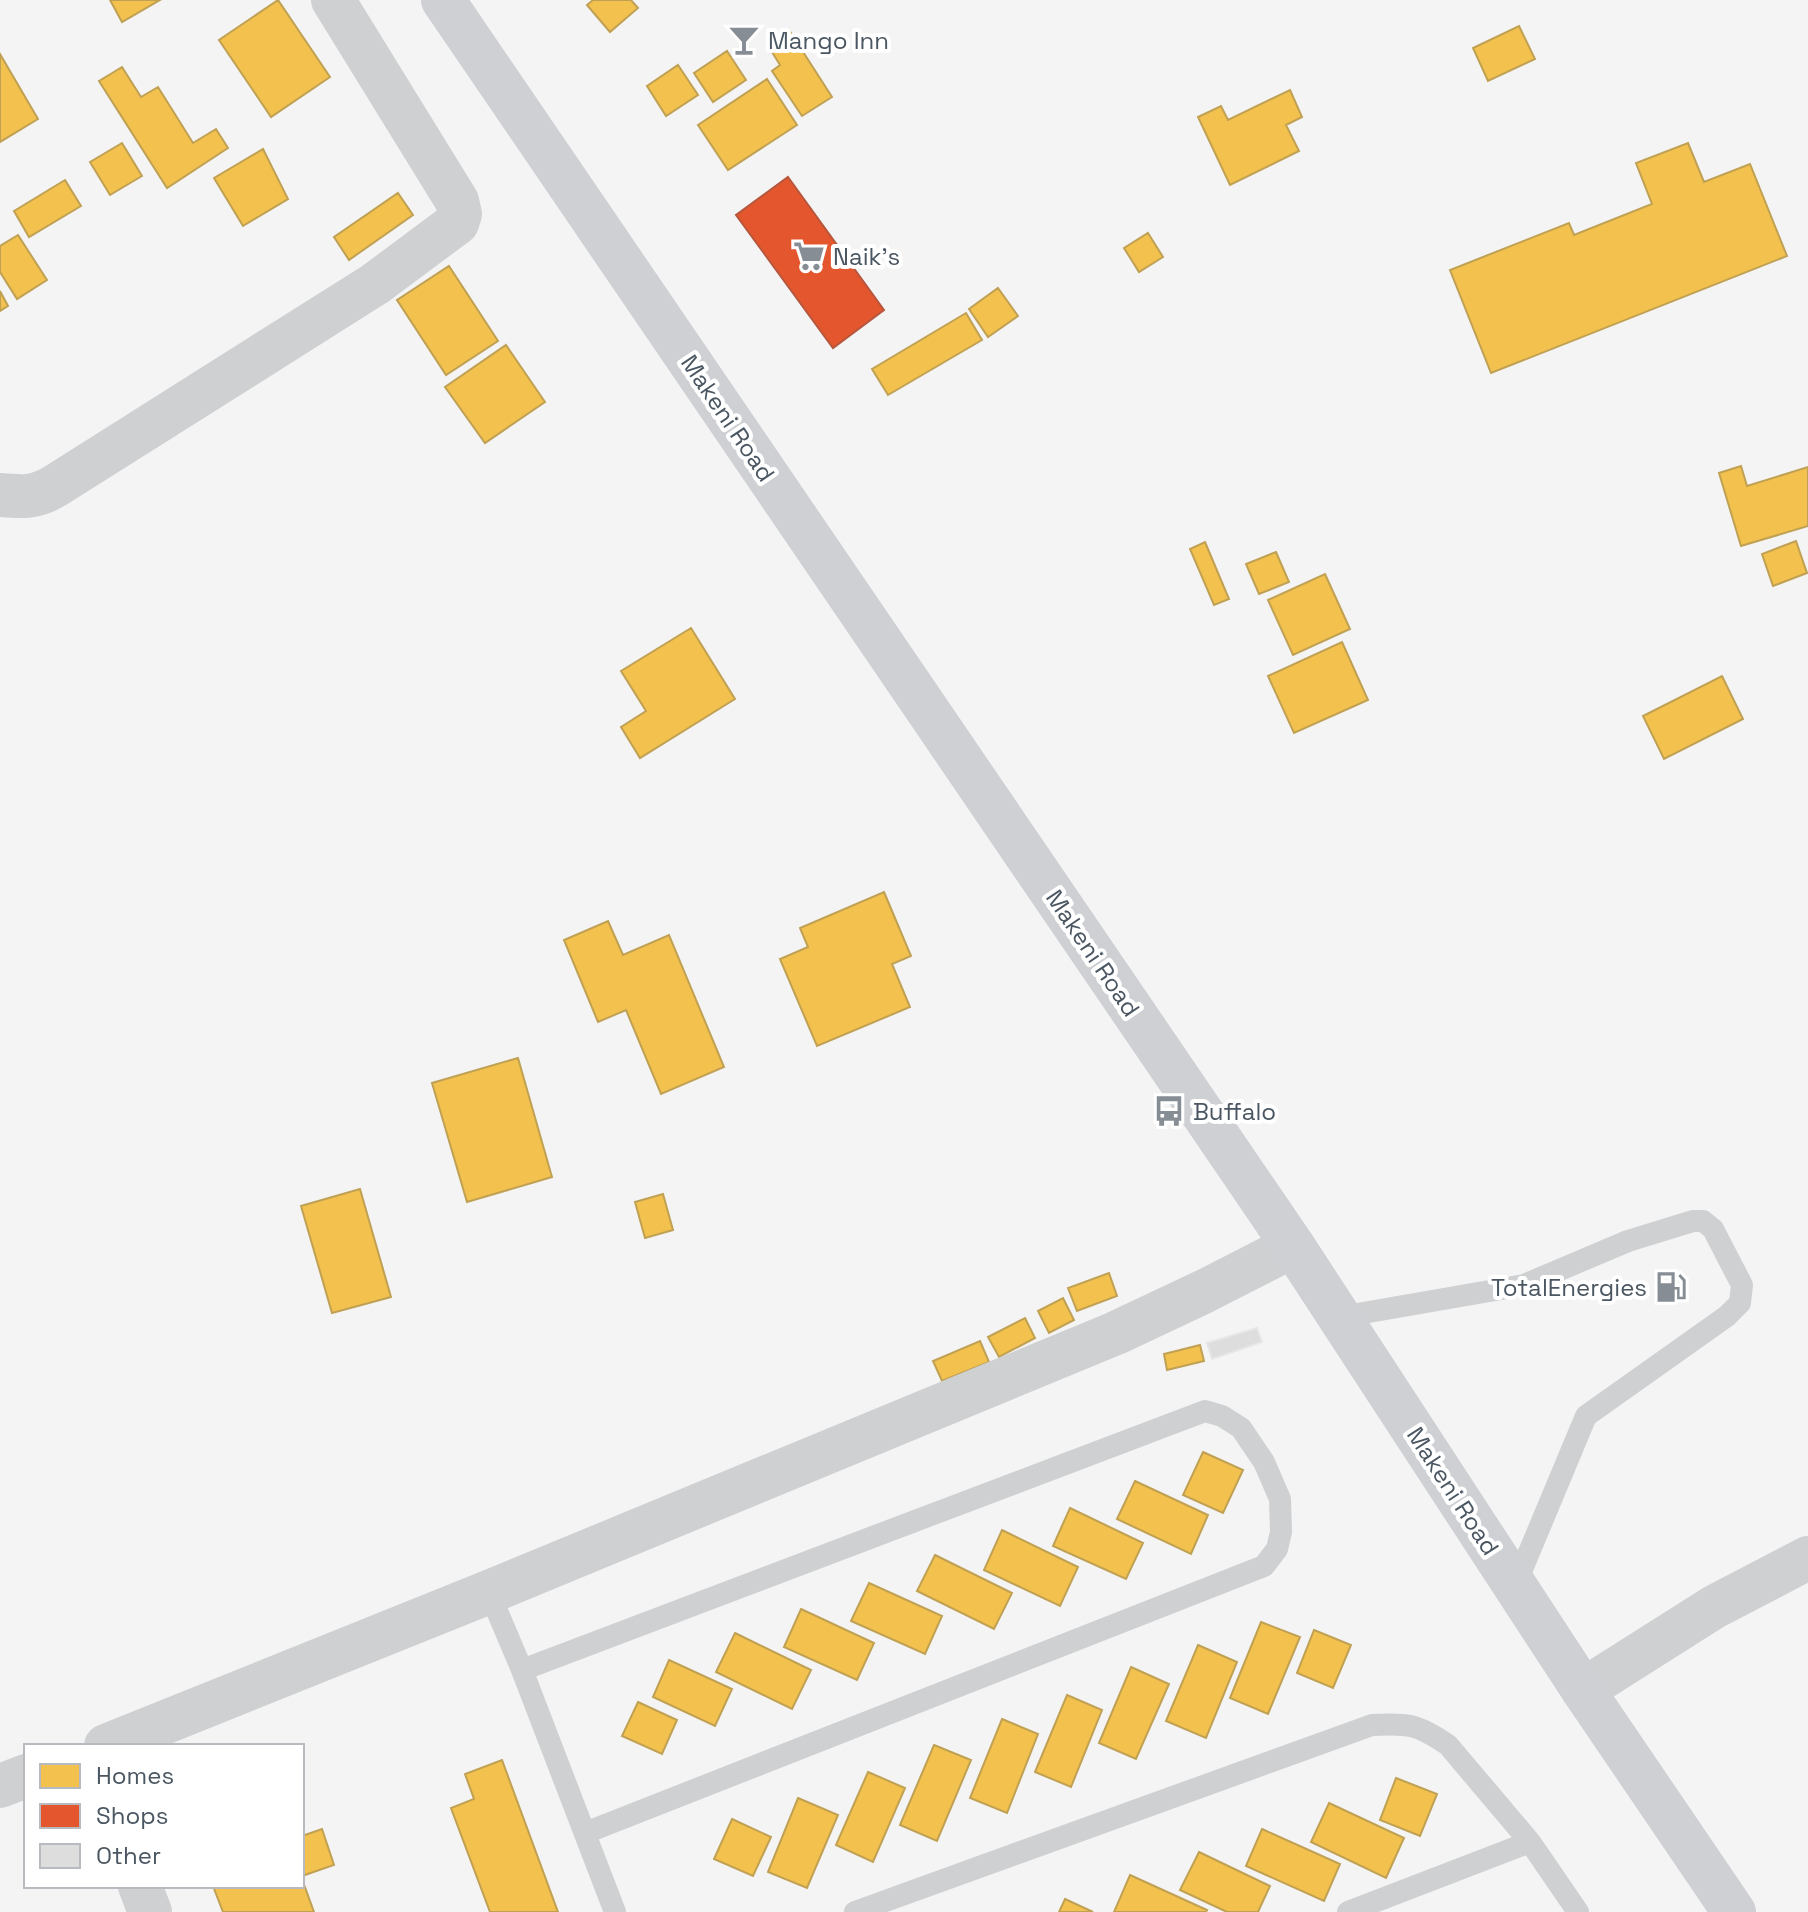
<svg xmlns="http://www.w3.org/2000/svg" width="1808" height="1912" viewBox="0 0 1808 1912" font-family="'Space Grotesk',sans-serif">
  <style>
    .homes { fill: #f2c14e; stroke: #c0a154; stroke-width: 2 }
    .shops { fill: #e4572e; stroke: #b6573d; stroke-width: 2 }
    .building { fill: #ddddde; stroke: #e5e6e7; stroke-width: 2 }
    .lines { fill: none; stroke-linecap: round; stroke-linejoin: round }
    .service { stroke: #ced0d2; stroke-width: 22 }
    .minor { stroke: #ced0d2; stroke-width: 44 }
    .secondary { stroke: #ced0d4; stroke-width: 44 }
    .labels { text-anchor: middle; dominant-baseline: central; stroke-width: 8; stroke-linejoin: round; paint-order: stroke }
    .poi-label { font-size: 24px; fill: #4a5661; stroke: #fff; text-anchor: start }
    .street-label { font-size: 24px; fill: #4a5661; stroke: #fff }
  </style>
  <rect width="100%" height="100%" fill="#f4f4f4"/>
  <path class="homes" d="M110,0h50l-38,22z
    M278,0l52,77 -59,40 -52,-77z
    M593,0h38l7,8 -28,24 -23,-27z
    M1519,26l16,33 -47,22 -15,-33z
    M789,30l43,67 -30,19 -30,-45 8,-6 -13,-21z
    M727,51l19,29 -33,22 -19,-29z
    M0,54l38,65 -38,23z
    M678,65l20,30 -32,21 -19,-30z
    M122,67l19,30 17,-10 35,56 23,-14 12,19 -61,40 -68,-107z
    M767,79l30,46 -69,45 -30,-45z
    M1290,90l12,27 -16,8 13,26 -69,34 -32,-68 23,-11 7,14z
    M122,143l20,33 -32,19 -20,-33z
    M1688,143l16,39 46,-18 37,92 -296,117 -41,-103 119,-47 5,12 78,-31 -16,-41z
    M263,149l25,50 -45,27 -29,-48z
    M65,180l16,26 -52,31 -15,-26z
    M398,193l15,22 -64,45 -15,-23z
    M1148,233l15,24 -24,15 -15,-24z
    M18,235l29,45 -30,19 -17,-27v-26z
    M449,266l49,75 -52,34 -49,-75z
    M998,288l20,28 -30,21 -19,-28z
    M0,291l8,15 -8,5z
    M966,313l16,27 -94,55 -16,-26z
    M506,345l39,57 -60,41 -40,-56z
    M1741,466l6,20 61,-19v59l-67,20 -22,-73z
    M1796,541l11,32 -34,13 -11,-32z
    M1205,542l24,57 -15,6 -24,-56z
    M1276,552l13,30 -30,12 -13,-30z
    M1325,574l25,55 -57,26 -25,-55z
    M691,628l44,71 -95,59 -19,-31 25,-16 -25,-40z
    M1342,642l26,58 -74,33 -26,-57z
    M1722,676l21,43 -79,40 -21,-43z
    M884,892l27,64 -19,8 18,43 -93,39 -37,-87 28,-12 -8,-19z
    M608,921l15,34 46,-20 55,132 -63,27 -35,-84 -28,12 -34,-82z
    M518,1058l34,119 -85,25 -35,-119z
    M360,1189l31,108 -59,16 -31,-107z
    M663,1194l10,36 -28,8 -10,-36z
    M1109,1273l8,23 -40,15 -9,-23z
    M1063,1298l11,22 -25,13 -11,-22z
    M1025,1318l10,20 -36,19 -11,-20z
    M980,1341l9,21 -47,19 -9,-20z
    M1200,1345l4,16 -37,9 -3,-16z
    M1203,1452l40,18 -20,43 -40,-18z
    M1135,1481l73,34 -17,39 -74,-35z
    M1070,1508l73,35 -17,36 -73,-33z
    M1002,1530l76,37 -18,39 -76,-36z
    M935,1555l77,38 -18,36 -77,-38z
    M869,1583l73,33 -17,38 -74,-33z
    M801,1609l73,34 -17,37 -73,-33z
    M1261,1622l39,15 -32,77 -38,-16z
    M1314,1630l37,15 -18,43 -36,-15z
    M735,1633l76,37 -19,39 -76,-37z
    M1198,1645l39,17 -31,76 -40,-17z
    M669,1660l63,29 -17,37 -62,-29z
    M1131,1667l38,17 -33,75 -37,-16z
    M1067,1695l35,15 -31,77 -36,-15z
    M638,1702l39,18 -15,34 -40,-18z
    M1002,1719l36,15 -31,79 -37,-15z
    M934,1745l37,15 -34,81 -37,-16z
    M502,1760l56,152h-68l-39,-104 23,-9 -9,-25z
    M868,1772l37,16 -32,74 -37,-17z
    M1396,1778l41,16 -17,42 -40,-16z
    M798,1798l40,17 -31,73 -39,-16z
    M1329,1803l75,35 -18,40 -75,-36z
    M732,1819l39,18 -18,39 -39,-17z
    M322,1829l12,36 -32,11v-40z
    M1262,1829l78,35 -16,37 -78,-35z
    M1199,1852l71,34 -12,26h-31l-47,-22z
    M1130,1875l77,35 -1,2h-92z
    M302,1879l12,33h-91l-10,-26h89z
    M1065,1899l28,13h-34z"/>
  <path class="shops" d="M788,177l96,133 -51,38 -97,-133z"/>
  <path class="building" d="M1257,1328l5,14 -50,17 -5,-16z"/>
  <g class="lines">
    <path class="service" d="M1340,1317l184,-32 104,-44 65,-20h10l10,8 29,56 -2,18 -13,13 -141,100 -71,170
      M489,1592l33,78 93,242
      M522,1670l683,-259 17,5 19,12 23,34 16,37 1,33 -4,17 -13,17 -679,267
      M855,1912l517,-187c37,-2 45,-1 76,20l82,97 48,70
      M1348,1912l182,-70"/>
    <path class="minor" d="M0,495c23,2 35,3 55,-9l320,-202 82,-61 3,-9 -3,-13 -124,-201
      M1583,1690l131,-83 94,-49
      M106,1746l383,-154 627,-259 89,-42 88,-45
      M0,1786l26,-10
      M140,1886l10,26"/>
    <path class="secondary" d="M443,0l850,1246 290,444 151,222"/>
  </g>
  <defs>
    <symbol id="bar-bare" viewBox="-9 -9 18 18"><path d="M-6-5H6L.8 .8V4.5H3.5V6h-7V4.5H-.8V.8Z" fill="#868d94" stroke="#fff" stroke-width="2.5" paint-order="stroke"/></symbol>
    <symbol id="supermarket-bare" viewBox="-9 -9 18 18"><path d="M-6-5.5h2.5l.6 2H6L4.5 2H-2.5L-4.4-4H-6ZM-1.5 3.2a1.3 1.3 0 1 0 .1 0ZM3 3.2a1.3 1.3 0 1 0 .1 0Z" fill="#868d94" stroke="#fff" stroke-width="2.5" paint-order="stroke"/></symbol>
    <symbol id="bus-bare" viewBox="-9 -9 18 18"><path d="M-5-6H5V4H4V6H2V4H-2V6H-4V4H-5ZM-3.5-4V0h7V-4ZM-3.5 1.2v1.5H-2V1.2ZM2 1.2v1.5H3.5V1.2Z" fill="#868d94" stroke="#fff" stroke-width="2.5" paint-order="stroke"/></symbol>
    <symbol id="fuel-bare" viewBox="-9 -9 18 18"><path d="M-5.5-6h7V0h2V4h1.3V-2.5L3-4.5l.8-.8L6-3V5H2.5V1h-1V6h-7ZM-4.2-4.7v3.2H.2V-4.7Z" fill="#868d94" stroke="#fff" stroke-width="2.5" paint-order="stroke"/></symbol>
  </defs>
  <g fill-rule="evenodd">
    <use href="#bar-bare" x="722" y="18" width="44" height="44"/>
    <use href="#supermarket-bare" x="787" y="234" width="44" height="44"/>
    <use href="#bus-bare" x="1147" y="1089" width="44" height="44"/>
    <use href="#fuel-bare" x="1649" y="1265" width="44" height="44"/>
  </g>
  <g class="labels">
    <g class="poi-label">
      <text x="768" y="40">Mango Inn</text>
      <text x="833" y="256">Naik's</text>
      <text x="1193" y="1111">Buffalo</text>
      <text x="1647" y="1287" text-anchor="end">TotalEnergies</text>
    </g>
    <g class="street-label">
      <text transform="translate(728 418) rotate(56)">Makeni Road</text>
      <text transform="translate(1093 953) rotate(56)">Makeni Road</text>
      <text transform="translate(1453 1491) rotate(57)">Makeni Road</text>
    </g>
  </g>
  <rect x="24" y="1744" width="280" height="144" fill="#ffffff" stroke="#b7bbc0" stroke-width="2"/>
  <rect x="40" y="1764" width="40" height="24" fill="#f2c14e" stroke="#b7bbc0" stroke-width="2"/>
  <text x="96" y="1784" font-size="24" fill="#4a5661">Homes</text>
  <rect x="40" y="1804" width="40" height="24" fill="#e4572e" stroke="#b7bbc0" stroke-width="2"/>
  <text x="96" y="1824" font-size="24" fill="#4a5661">Shops</text>
  <rect x="40" y="1844" width="40" height="24" fill="#ddddde" stroke="#b7bbc0" stroke-width="2"/>
  <text x="96" y="1864" font-size="24" fill="#4a5661">Other</text>
</svg>
